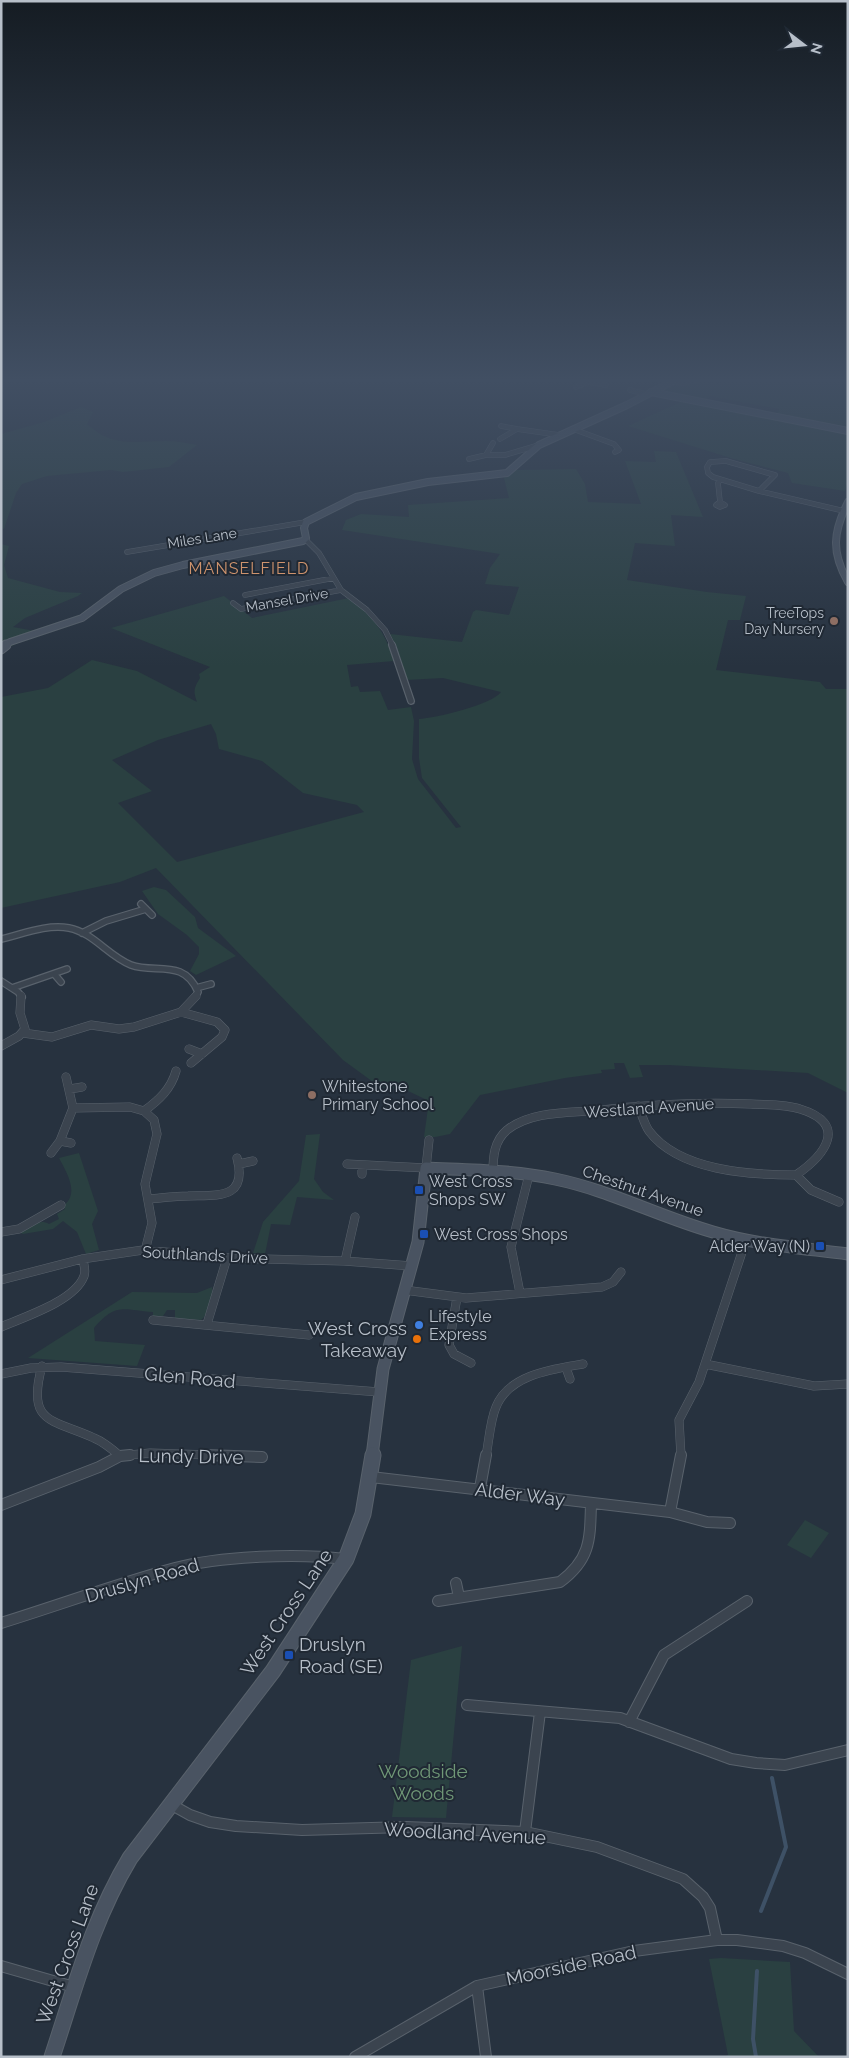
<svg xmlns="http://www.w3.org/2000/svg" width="849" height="2058" viewBox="0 0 849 2058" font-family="Raleway,sans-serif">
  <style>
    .green { fill: #2a4041; fill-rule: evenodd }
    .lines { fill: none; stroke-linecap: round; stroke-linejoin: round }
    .stream { stroke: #3e5166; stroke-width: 4 }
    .street-far3-casing { stroke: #59626c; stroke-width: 5.5 }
    .street-far2-casing { stroke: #59626c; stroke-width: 8 }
    .street-far1-casing { stroke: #59626c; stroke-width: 9 }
    .street-casing { stroke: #59626c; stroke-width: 12 }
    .secondary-far3-casing { stroke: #59626c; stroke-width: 8 }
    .secondary-far2-casing { stroke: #59626c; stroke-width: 11 }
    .secondary-far1-casing { stroke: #59626c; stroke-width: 13 }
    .secondary-casing { stroke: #59626c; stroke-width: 17 }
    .street-far3 { stroke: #3b444f; stroke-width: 4.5 }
    .street-far2 { stroke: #3b444f; stroke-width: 5.5 }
    .street-far1 { stroke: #3b444f; stroke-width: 8 }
    .street { stroke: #3b444f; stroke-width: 10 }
    .secondary-far3 { stroke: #495361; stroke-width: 6 }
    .secondary-far2 { stroke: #495361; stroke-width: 9 }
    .secondary-far1 { stroke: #495361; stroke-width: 11 }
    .secondary { stroke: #495361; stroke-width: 15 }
    .education-dot { fill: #8d6e63; stroke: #202934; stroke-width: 2 }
    .transit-dot { fill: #1a4fb4; stroke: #202934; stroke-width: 2 }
    .shop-dot { fill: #3f7fe0; stroke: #202934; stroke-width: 2 }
    .food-dot { fill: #e8710a; stroke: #202934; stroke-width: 2 }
    .labels { text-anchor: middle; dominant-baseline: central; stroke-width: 4; stroke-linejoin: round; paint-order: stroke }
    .far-street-label { font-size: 14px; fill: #b7bfc9; stroke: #202934 }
    .far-poi-label { font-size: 14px; fill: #b7bfc9; stroke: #202934; text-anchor: end }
    .far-quarter-label { font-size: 16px; letter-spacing: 1px; fill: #ce936d; stroke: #202934 }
    .poi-label { font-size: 16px; fill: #b7bfc9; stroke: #202934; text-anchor: start }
    .street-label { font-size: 16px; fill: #b7bfc9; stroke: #202934 }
    .near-poi-label { font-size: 19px; fill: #b7bfc9; stroke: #202934; text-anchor: end }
    .near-street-label { font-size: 19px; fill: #b7bfc9; stroke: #202934 }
    .near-park-label { font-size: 19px; fill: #709877; stroke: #202934 }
  </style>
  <rect width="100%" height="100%" fill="#27323f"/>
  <path class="green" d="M730,379h118v50l-111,-23 40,8 2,-5 -69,-13 -3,3 3,2 -49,-8v-3l8,-3 -2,-1 14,-6 39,4z
    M685,400l163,33v49l-3,9 -53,-8 -4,-10 -54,-14 -106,-33z
    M81,407l12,5 -6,12c26,24 47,17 78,17 11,0 21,2 32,4l-28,22 -46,5 -12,-2 -64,6 -25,8 -6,9 -12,36 -3,-1v-94l43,-12z
    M654,451l22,1 27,65 -32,-2 4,31 -40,-3 -8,37 80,12 39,4 -6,24h-12l-12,50 104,12 6,7h22v404l-40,-20 -139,-8h-30l4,12 -13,1 -6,-15h-10l1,6 -14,1 1,3 -37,5 -85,17 -30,39 -15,3h-11l5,-36 -23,-11 -26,-3 -37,-27 -187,-192 -36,14 -119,26v-211l47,-9 44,-28 45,11 60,31c-4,-11 -3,-14 3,-24l-1,-4 11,-7 -99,-39 113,-32 28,22 97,-20c24,19 36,33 45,63l-47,4 4,22 7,-1 2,6 20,-1 8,19 23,-3 3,14 -2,38 6,20 38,49 5,-1 -39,-49 -3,-20v-39c16,-1 73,-14 82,-27l-58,-14 -37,2 -5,-20 -11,-26 72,8 11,-30 3,-2 33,5 10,-28 -34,-3 5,-16 10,-14 -158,-24 4,-10 15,-6 48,3 -1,-12 101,-7 -5,-20 1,-3 10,-5 61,-1 9,15 3,18 53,2 -16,-43 31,1zM211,724l5,10 3,15 43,12 41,32 54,12 7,7 -187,50 -59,-59 34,-12 -40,-31 46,-20z
    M1,544l8,2 -5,19 4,13 52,14 22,1 -4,3 -53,22 -12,9 22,4 3,3 -37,17z
    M154,887l12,3 29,27 3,11 38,28 -40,19 -6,-4 9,-17v-7l-12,-12 -29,-21 -16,-23z
    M320,1134l-6,45 9,13 11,8 -37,-3 -7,28 -19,-1 -6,30 -12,-1 10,-31 36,-41 7,-46z
    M79,1153l19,58 -6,13 7,26 -13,4 -9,-22 -14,-11 -10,8 -30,5 -4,-2c10,-5 20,-14 30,-8l10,-5 -2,-5 8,-5 -2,-3c17,-12 4,-33 -4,-48z
    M212,1287c2,11 -2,26 -11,33l-26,-2v-8h-8l-4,6 -10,1v-5c-30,-2 -37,-10 -59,16l1,13 50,4 -8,21 -109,-8 104,-66 65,1z
    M805,1520l24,13 -18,25 -24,-13z
    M462,1646l-16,172 -54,-1 19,-157z
    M721,1958l69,4 4,69 25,26h-96l5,-2 -19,-96z"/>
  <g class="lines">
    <path class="stream" d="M761,1911l25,-64 -14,-69
      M756,2057l-3,-18 4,-68"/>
    <defs>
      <path id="street-far3" d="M106,379l2,1
        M584,379l4,3 18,3
        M656,379l27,4 16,-4
        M576,387l12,-5
        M630,390l16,4
        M517,429l42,6
        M573,429l41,15 5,6 -4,2
        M500,439l17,-10 -16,-3
        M486,455h19l34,-10
        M469,459l17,-4 7,-12
        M726,461l49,14 -16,16 -46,-14 -5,-4 -1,-6 3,-5z
        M720,480l-2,3 2,19
        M759,491l85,20
        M720,502l5,3 -5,2 -4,-2z
        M305,539l14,14 22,37 26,20 18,20 8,16
        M127,552l179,-30
        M245,595l89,-17
        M233,603l8,6 100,-19"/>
      <path id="street-far2" d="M392,645l19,56
        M141,904l11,11
        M82,933l24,-12 40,-12
        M1,939c22,-5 45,-15 68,-11 25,5 39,28 62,37 24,9 53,-7 67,27l-3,5
        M55,975l6,7
        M1,981l17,11 4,5
        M12,988l55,-19
        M196,988l15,-4"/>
      <path id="street-far1" d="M181,1012l36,10 8,8 -3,7 -31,26
        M23,1033l29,4 39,-12 28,4 15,-2 47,-15 15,-16
        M1,1046l18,-10 6,-7 -5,-16 1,-17
        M189,1049l13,5
        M70,1089l12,-2
        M638,1106c4,8 6,18 11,25 30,40 101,44 147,44l15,15 28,12
        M73,1108l57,-1 14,4 10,9 3,14 -12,50 7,39 -7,28
        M144,1111c15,-11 27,-22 32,-40
        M60,1141l11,2
        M51,1153l9,-12 13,-33 -7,-31
        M239,1164l14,-3
        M347,1164l79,4 3,-28
        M362,1165v9
        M493,1172c0,-15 1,-31 14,-42 25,-20 65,-17 95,-20 52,-6 97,-8 149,-6 16,1 34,0 49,5 49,15 25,46 -4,66
        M149,1199c13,-1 26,-3 39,-3 29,-1 60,4 49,-38
        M1,1232l18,-3 42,-24
        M345,1261l10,-44
        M1,1280l81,-21 61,-9 87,8 114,3 68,5
        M404,1290l62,8 136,-11 11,-5 8,-10
        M520,1293l-9,-46 18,-72
        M457,1297l-8,48 5,9 17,9
        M153,1320l156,15
        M207,1324l20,-66
        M1,1327c23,-10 74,-26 83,-51 2,-5 0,-11 -1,-16
        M705,1364l109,22 34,-2
        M42,1366c-16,58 10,53 52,72 10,4 18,11 26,18
        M566,1368l4,11
        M1,1374l30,-6 30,-1 318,25
        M120,1456l30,-3 90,3
        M486,1456c3,-15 4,-35 10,-49 13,-33 58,-38 87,-43
        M681,1456l-2,-36 20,-38 47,-142"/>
      <path id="street" d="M205,1455l57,2
        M371,1477l299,35 11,-57
        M480,1488l6,-33
        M1,1505l98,-38 21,-11 10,-1
        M670,1512l37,10 23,1
        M456,1583l3,14
        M438,1601l122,-19c31,-23 30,-43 31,-79
        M1,1623c58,-18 115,-39 174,-55 46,-12 123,-15 170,-9
        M467,1705l153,13 111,41 25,4 29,2 63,-15
        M629,1722l35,-67 83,-54
        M172,1805l18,10 20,7 26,4 66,4 104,-3 119,5 72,15 86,32 20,18 7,11 7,32
        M525,1832l15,-120
        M1,1966l73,21
        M477,1986l9,71
        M355,2057l122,-71 157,-35 83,-11h20l46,6 22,7 43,21"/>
      <path id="secondary-far3" d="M651,392l197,39
        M848,502c-15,30 -17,50 0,80
        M4,646l6,-4 72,-24 39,-29 33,-16 29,-8 120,-24 3,-3 -2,-10 2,-6 50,-25 72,-15 79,-9 32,-28 88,-40 50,-26"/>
      <path id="secondary-far2" d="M1,649l5,-4"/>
      <path id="secondary-far1" d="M372,1456l11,-87 35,-127 8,-74c43,2 86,2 129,11 54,11 105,38 158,53 44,13 90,16 135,22"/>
      <path id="secondary" d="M52,2057c23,-69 40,-136 78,-199l143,-187 73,-112 17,-45 10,-59"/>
    </defs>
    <use href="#street-far3" class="street-far3-casing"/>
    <use href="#street-far2" class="street-far2-casing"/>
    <use href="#street-far1" class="street-far1-casing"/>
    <use href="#street" class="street-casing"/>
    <use href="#secondary-far3" class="secondary-far3-casing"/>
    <use href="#secondary-far2" class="secondary-far2-casing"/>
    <use href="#secondary-far1" class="secondary-far1-casing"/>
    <use href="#secondary" class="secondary-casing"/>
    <use href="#street-far3" class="street-far3"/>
    <use href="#street-far2" class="street-far2"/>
    <use href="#street-far1" class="street-far1"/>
    <use href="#street" class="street"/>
    <use href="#secondary-far3" class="secondary-far3"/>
    <use href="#secondary-far2" class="secondary-far2"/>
    <use href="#secondary-far1" class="secondary-far1"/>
    <use href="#secondary" class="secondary"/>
  </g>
  <linearGradient id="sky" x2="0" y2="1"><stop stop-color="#151c23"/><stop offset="0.57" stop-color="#414f63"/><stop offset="1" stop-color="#414f63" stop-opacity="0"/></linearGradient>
  <rect width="849" height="667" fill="url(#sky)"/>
  <g class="education-dot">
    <circle cx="834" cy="621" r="5"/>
    <circle cx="312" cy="1095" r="5"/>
  </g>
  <g class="transit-dot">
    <rect x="414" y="1185" width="10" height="10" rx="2.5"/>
    <rect x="419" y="1229" width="10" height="10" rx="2.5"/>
    <rect x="815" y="1241" width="10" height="10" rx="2.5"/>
    <rect x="284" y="1650" width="10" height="10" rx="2.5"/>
  </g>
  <circle class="shop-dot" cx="419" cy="1325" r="5"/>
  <circle class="food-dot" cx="417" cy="1339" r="5"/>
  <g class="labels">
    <g class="far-street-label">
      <text transform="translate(202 538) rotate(-9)">Miles Lane</text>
      <text transform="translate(287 600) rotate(-10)">Mansel Drive</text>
    </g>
    <g class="far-poi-label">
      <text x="824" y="613">TreeTops<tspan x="824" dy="16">Day Nursery</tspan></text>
    </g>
    <g class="far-quarter-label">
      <text x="249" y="568">MANSELFIELD</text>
    </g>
    <g class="poi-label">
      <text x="322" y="1086">Whitestone<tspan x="322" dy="18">Primary School</tspan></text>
      <text x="429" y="1181">West Cross<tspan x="429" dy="18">Shops SW</tspan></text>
      <text x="434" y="1234">West Cross Shops</text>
      <text x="810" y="1246" text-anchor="end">Alder Way (N)</text>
      <text x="429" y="1316">Lifestyle<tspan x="429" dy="18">Express</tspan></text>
    </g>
    <g class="street-label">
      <text transform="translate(649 1108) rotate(-4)">Westland Avenue</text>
      <text transform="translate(643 1191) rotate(19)">Chestnut Avenue</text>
      <text transform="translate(205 1255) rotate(3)">Southlands Drive</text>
    </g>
    <g class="near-poi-label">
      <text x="407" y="1328">West Cross<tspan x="407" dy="22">Takeaway</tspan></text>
      <text x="299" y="1644" text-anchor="start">Druslyn<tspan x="299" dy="22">Road (SE)</tspan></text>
    </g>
    <g class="near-street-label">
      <text transform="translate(190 1377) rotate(5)">Glen Road</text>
      <text transform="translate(191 1456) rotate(1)">Lundy Drive</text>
      <text transform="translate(520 1494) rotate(7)">Alder Way</text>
      <text transform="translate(142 1580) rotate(-16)">Druslyn Road</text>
      <text transform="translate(286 1612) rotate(-56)">West Cross Lane</text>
      <text transform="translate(465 1833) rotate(3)">Woodland Avenue</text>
      <text transform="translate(67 1954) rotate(-70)">West Cross Lane</text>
      <text transform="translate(571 1965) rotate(-12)">Moorside Road</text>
    </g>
    <g class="near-park-label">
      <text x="423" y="1771">Woodside<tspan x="423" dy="22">Woods</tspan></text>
    </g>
  </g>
  <rect width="849" height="2058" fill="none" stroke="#b7bfc9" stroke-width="5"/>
  <g transform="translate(804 45) rotate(106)" stroke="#202934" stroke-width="4" paint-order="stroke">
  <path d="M0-4L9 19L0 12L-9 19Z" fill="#b7bfc9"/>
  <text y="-8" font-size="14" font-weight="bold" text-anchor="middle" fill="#b7bfc9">N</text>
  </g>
</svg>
